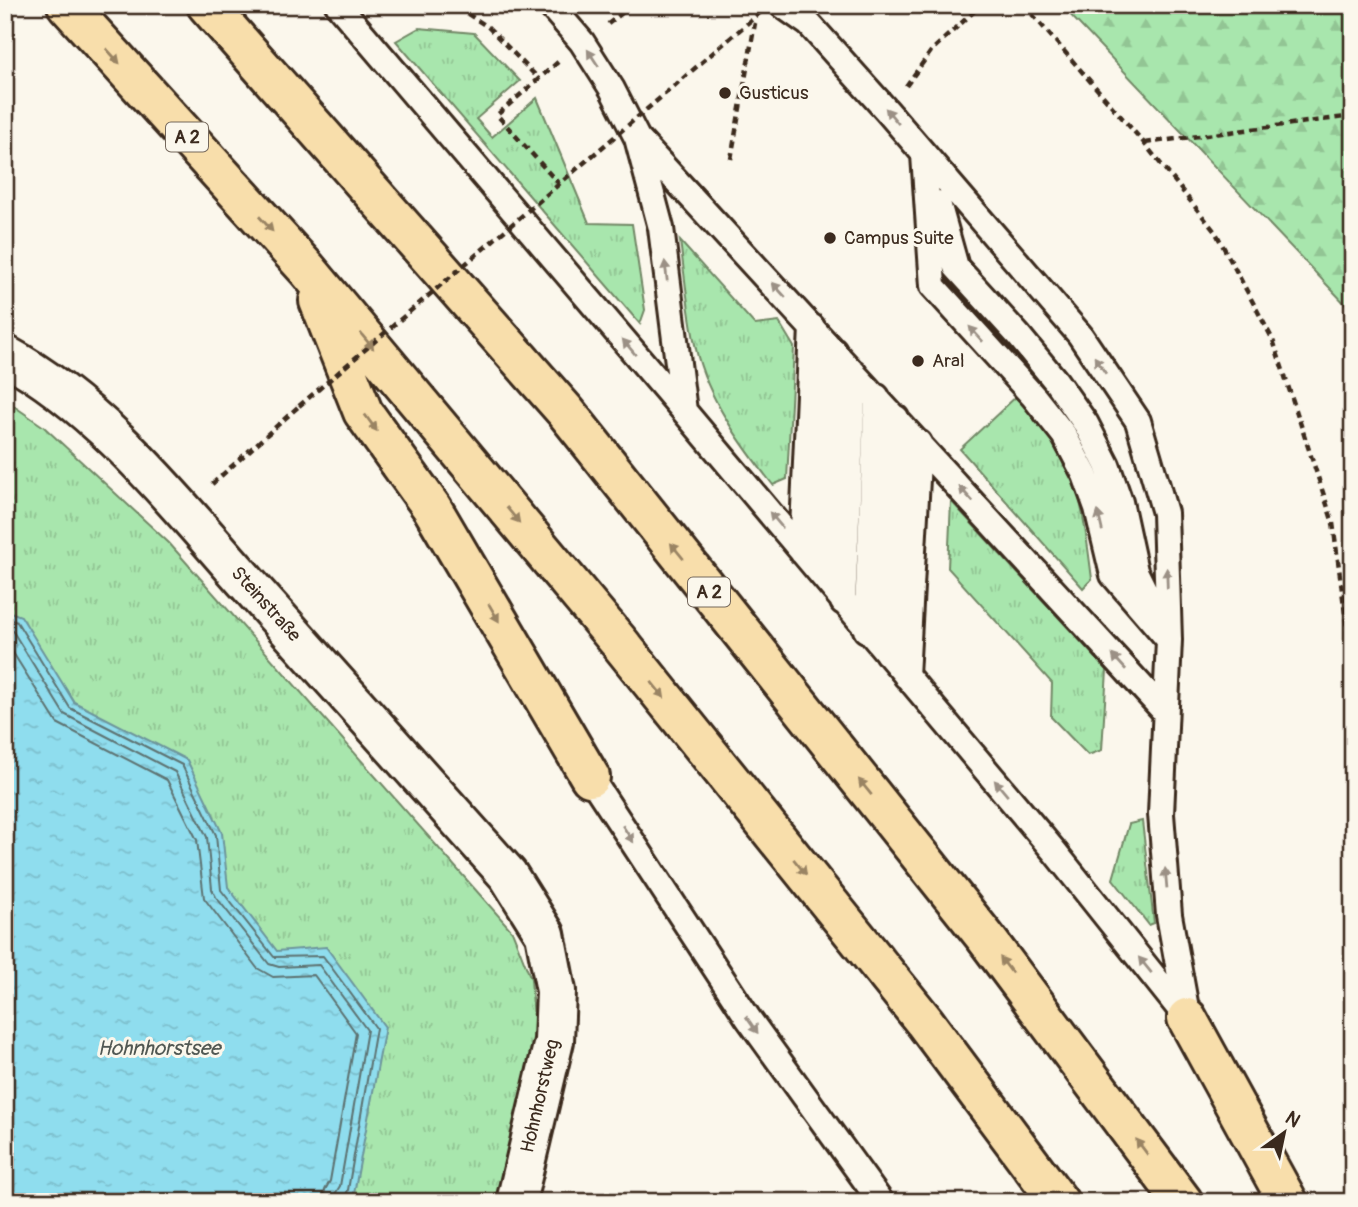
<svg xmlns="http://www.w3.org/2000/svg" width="1358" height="1207" viewBox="0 0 1358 1207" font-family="Pangolin,sans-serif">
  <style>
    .grass { fill: url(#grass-tufts); stroke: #728866; stroke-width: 2 }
    .forest { fill: url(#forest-firs); stroke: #728866; stroke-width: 2 }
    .water { fill: url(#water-ripples); stroke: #6d959b; stroke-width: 2 }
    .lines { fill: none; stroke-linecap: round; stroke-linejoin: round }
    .shore { stroke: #5d7271; stroke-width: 2 }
    .lane-casing { stroke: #3b2a1e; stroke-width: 30 }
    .street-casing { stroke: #3b2a1e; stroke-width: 44 }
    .highway-casing { stroke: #3b2a1e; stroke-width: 44 }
    .path { stroke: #3b2a1e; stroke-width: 4.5; stroke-dasharray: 7 5; stroke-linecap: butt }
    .lane { stroke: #fbf7ec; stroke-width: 24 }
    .street { stroke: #fbf7ec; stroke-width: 38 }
    .highway { stroke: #f8deab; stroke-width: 38 }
    .path-bridge { stroke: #3b2a1e; stroke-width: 4.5; stroke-dasharray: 7 5; stroke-linecap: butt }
    .oneway { fill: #9a8464 }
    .oneway2 { fill: #9b9085 }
    .poi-dot { fill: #3b2a1e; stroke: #fbf7ec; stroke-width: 2.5 }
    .labels { text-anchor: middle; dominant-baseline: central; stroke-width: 6; stroke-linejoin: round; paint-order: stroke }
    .shield { fill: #fbf7ec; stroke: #75685c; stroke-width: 2 }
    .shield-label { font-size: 18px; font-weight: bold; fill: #3b2a1e }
    .poi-label { font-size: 19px; fill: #3b2a1e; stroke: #fbf7ec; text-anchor: start }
    .street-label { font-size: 19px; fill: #3b2a1e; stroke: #fbf7ec }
    .water-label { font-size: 21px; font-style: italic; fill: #505752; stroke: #fbf7ec }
  </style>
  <defs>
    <pattern id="grass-tufts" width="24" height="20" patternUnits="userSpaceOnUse" patternTransform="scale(1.75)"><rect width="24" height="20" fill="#a8e6ad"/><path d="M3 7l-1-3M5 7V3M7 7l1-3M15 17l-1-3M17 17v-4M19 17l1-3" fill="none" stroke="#92c594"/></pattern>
    <pattern id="forest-firs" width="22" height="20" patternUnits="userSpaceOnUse" patternTransform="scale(1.75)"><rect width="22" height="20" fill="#a8e6ad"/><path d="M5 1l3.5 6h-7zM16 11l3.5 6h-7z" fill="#92c594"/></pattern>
    <pattern id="water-ripples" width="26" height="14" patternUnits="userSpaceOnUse" patternTransform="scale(1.75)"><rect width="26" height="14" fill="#8fddee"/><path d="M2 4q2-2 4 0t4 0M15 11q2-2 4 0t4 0" fill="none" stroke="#7cbecc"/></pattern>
  </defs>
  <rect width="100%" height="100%" fill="#fbf7ec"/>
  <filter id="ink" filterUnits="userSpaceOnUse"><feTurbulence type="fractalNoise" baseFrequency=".0143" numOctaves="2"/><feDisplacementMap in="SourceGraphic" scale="14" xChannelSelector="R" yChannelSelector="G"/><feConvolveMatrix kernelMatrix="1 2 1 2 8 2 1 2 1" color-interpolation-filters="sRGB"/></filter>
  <g filter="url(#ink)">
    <path class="grass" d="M419,28l55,5 46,48 -44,38 16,18 45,-39 52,125 43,1 13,86 -5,14 -244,-283z
      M680,241l75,84 24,-3 15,25 -7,132 -14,6c-30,-38 -66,-87 -77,-136 -8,-35 -11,-72 -16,-108z
      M1020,393c11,15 24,29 34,44 27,39 32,96 38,142l-9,9 -123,-139z
      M5,400l39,27 125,116 343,388 19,48 4,53 -39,170h-491z
      M951,501l156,169 -5,80 -14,5 -37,-38 1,-34 -104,-115z
      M1142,821l12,102 -5,2 -36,-46 16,-55z"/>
    <path class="forest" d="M1061,5h292v337l-4,-34z"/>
    <path class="water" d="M5,610l16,6 53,86 113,58 35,73 6,54 49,64 49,-4 59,80 -31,167 -7,8h-342z"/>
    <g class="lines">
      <path class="shore" d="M5,618l12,4 53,86 112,57 34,70 5,55 53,67 49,-1 53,72 -28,162 -5,12
        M5,627l7,3 52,84 111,58 32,65 5,52 4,8 53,67 10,3 40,-2 48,65 -27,156 -5,8 -1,8
        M5,640l52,83 110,57 30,60 7,58 53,70 16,9 41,-2 42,58 -26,148 -5,9 -2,12"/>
      <defs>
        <path id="lane" d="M338,5l346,406 370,440 133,167
          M550,5l32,37 30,47 25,49 24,90 23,183
          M782,5l27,19 79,88 192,223 58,86 27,92 4,127 -8,174 8,101 18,99
          M637,138l528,574
          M924,155l9,131 101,111 30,38 21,40 12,33 16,67 56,65
          M938,203l18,64 62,68 37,45 31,44 21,41 13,37 15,69 20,40
          M802,552l10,-225
          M823,576l11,-225
          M843,602l11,-229
          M866,630l11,-233
          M887,653l9,-235
          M906,676l13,-233
          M590,777l158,241 133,184"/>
        <path id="street" d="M5,355c96,52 171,148 242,228 87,97 174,195 261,292l37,59 11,57 -2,50 -38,161"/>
        <path id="highway" d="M67,5l240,264 312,373 305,379 135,181
          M207,5l359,407 419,525 198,265
          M319,301l44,111 69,96 158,269
          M1187,1018l101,184"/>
      </defs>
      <use href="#lane" class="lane-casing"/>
      <use href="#street" class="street-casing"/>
      <use href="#highway" class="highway-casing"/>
      <path class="path" d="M1024,5l120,138 72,90 57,107 60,183 20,150
        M385,10l75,-1 28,18 51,52
        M608,24l18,-14 1,-5
        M558,62l-61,53 62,69
        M906,86l26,-36 49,-45
        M1145,143l208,-27
        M731,159l24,-136
        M212,484l87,-78"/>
      <use href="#lane" class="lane"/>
      <use href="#street" class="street"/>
      <use href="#highway" class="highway"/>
      <path class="path-bridge" d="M299,406l470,-401"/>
    </g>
    <defs><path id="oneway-solid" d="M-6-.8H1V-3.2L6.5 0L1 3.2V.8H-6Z" transform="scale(1.75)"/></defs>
    <g class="oneway">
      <use href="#oneway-solid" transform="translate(113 56) rotate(48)"/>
      <use href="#oneway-solid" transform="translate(266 224) rotate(48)"/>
      <use href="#oneway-solid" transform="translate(367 341) rotate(50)"/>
      <use href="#oneway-solid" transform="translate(371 423) rotate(54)"/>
      <use href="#oneway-solid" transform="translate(513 515) rotate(50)"/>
      <use href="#oneway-solid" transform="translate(677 551) rotate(-129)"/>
      <use href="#oneway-solid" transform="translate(494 613) rotate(60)"/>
      <use href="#oneway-solid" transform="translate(658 690) rotate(51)"/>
      <use href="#oneway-solid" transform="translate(865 787) rotate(-129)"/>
      <use href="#oneway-solid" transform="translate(800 867) rotate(51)"/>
      <use href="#oneway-solid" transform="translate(1006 965) rotate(-127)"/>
      <use href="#oneway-solid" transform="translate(1142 1147) rotate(-127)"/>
    </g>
    <g class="oneway2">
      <use href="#oneway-solid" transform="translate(593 58) rotate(-123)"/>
      <use href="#oneway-solid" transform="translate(892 116) rotate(-130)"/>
      <use href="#oneway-solid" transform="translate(666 271) rotate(-97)"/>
      <use href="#oneway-solid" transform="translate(779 290) rotate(-132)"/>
      <use href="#oneway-solid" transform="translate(976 334) rotate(-132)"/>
      <use href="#oneway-solid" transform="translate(629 347) rotate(-130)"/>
      <use href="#oneway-solid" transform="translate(1100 365) rotate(-124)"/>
      <use href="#oneway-solid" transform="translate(966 494) rotate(-132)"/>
      <use href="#oneway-solid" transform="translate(776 520) rotate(-130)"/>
      <use href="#oneway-solid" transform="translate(1100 521) rotate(-103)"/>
      <use href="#oneway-solid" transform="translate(1167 578) rotate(-92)"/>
      <use href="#oneway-solid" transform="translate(1119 662) rotate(-132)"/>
      <use href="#oneway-solid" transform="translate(1001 788) rotate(-130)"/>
      <use href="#oneway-solid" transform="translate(628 834) rotate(57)"/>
      <use href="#oneway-solid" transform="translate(1166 878) rotate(-95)"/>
      <use href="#oneway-solid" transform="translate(1145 965) rotate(-129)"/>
      <use href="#oneway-solid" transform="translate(752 1025) rotate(55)"/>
    </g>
  </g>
  <g class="poi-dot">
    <circle cx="725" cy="93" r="7"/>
    <circle cx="830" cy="238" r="7"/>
    <circle cx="918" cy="361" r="7"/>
  </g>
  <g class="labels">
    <g class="shield">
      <rect x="166" y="122.5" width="42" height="29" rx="5"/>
      <rect x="688" y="577.5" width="42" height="29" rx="5"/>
    </g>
    <g class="shield-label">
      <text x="187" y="137">A 2</text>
      <text x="709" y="592">A 2</text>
    </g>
    <g class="poi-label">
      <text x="739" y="93">Gusticus</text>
      <text x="844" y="238">Campus Suite</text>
      <text x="932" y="361">Aral</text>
    </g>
    <g class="street-label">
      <text transform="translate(266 604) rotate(48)">Steinstraße</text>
      <text transform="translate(540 1096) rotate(-77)">Hohnhorstweg</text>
    </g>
    <g class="water-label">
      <text x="159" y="1048">Hohnhorstsee</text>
    </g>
  </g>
  <rect width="1358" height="1207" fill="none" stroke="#fbf7ec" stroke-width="28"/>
  <rect x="14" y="14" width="1330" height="1179" fill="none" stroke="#3b2a1e" stroke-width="2.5" filter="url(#ink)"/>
  <g transform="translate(1284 1133) rotate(33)" stroke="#fbf7ec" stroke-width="5" paint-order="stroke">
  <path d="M0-5L12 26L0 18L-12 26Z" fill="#3b2a1e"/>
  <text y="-10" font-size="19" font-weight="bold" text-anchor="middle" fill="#3b2a1e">N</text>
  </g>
</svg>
